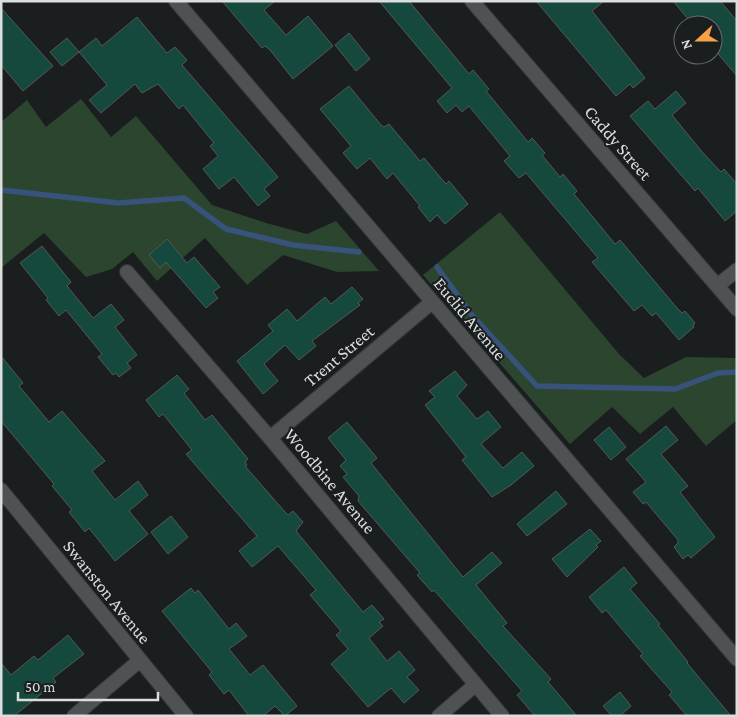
<svg xmlns="http://www.w3.org/2000/svg" width="738" height="717" viewBox="0 0 738 717" font-family="'Crimson Pro',serif">
  <style>
    .green { fill: #2c452f }
    .lines { fill: none; stroke-linecap: round; stroke-linejoin: round }
    .stream { stroke: #38537b; stroke-width: 5.5 }
    .building { fill: #15493d; stroke: #545856 }
    .minor-casing { stroke: #353737; stroke-width: 16 }
    .minor { stroke: #4e5252; stroke-width: 14 }
    .labels { text-anchor: middle; dominant-baseline: central; stroke-width: 4; stroke-linejoin: round; paint-order: stroke }
    .street-label { font-size: 18px; fill: #dcdede; stroke: #1a1e1e }
  </style>
  <rect width="100%" height="100%" fill="#1a1e1e"/>
  <path class="green" d="M81,99l30,38 25,-21 76,89 54,18 41,11 29,-13 43,50 -42,1 -54,-17 -36,30 -42,-47 -48,43 -24,-29 -21,17 -26,8 -42,-44 -43,35v-146l26,-22 19,27z
    M500,212l119,142 25,24 42,-21 51,1v62l-31,26 -33,-39 -33,27 -28,-27 -42,37 -147,-169z"/>
  <g class="lines">
    <path class="stream" d="M1,190l118,13 65,-5 42,31 67,16 66,7
      M437,267l35,48 65,71 138,3 43,-16 19,-1"/>
  </g>
  <path class="building" d="M222,1h53l-11,9 22,25 22,-19 25,30 -40,33 -23,-29 -5,-4 -3,2z
    M379,1h30l60,73 4,-4 16,19 -3,2 42,51 4,-4 13,15 -3,2 18,22 3,-3 14,17 -3,3 41,50 5,-4 57,68 5,5 3,-2 10,12 -2,2 1,2 -15,13 -23,-27 -4,3 -10,-11 -8,6 -42,-49 6,-4 -72,-85 -7,5 -15,-17 6,-5 -41,-50 -7,6 -6,-7 -9,8 -10,-12 15,-13z
    M536,1h68l-12,10 53,67 -12,10 -3,-4 -14,12z
    M673,1h47l17,20v55l-24,-28v-23h-20z
    M1,8l52,58 -30,25 -22,-26z
    M137,17l30,36 8,-6 12,13 -5,5 96,112 -14,12 6,7 -12,10 -24,-29 -15,12 -16,-20 15,-13 -8,-10 4,-3 -31,-38 -4,4 -21,-25 -16,9 -7,-9 -34,29 -12,-13 18,-15 -28,-33 17,-14 6,8z
    M349,33l21,26 -14,12 -21,-26z
    M67,38l12,14 -17,14 -12,-14z
    M349,86l32,39 3,2 5,-3 31,37 4,-3 22,26 3,-3 19,23 -23,20 -8,-9 -7,7 -12,-15 2,-1 -27,-33 -6,6 -17,-21 -13,11 -14,-16 8,-7 -31,-37z
    M676,91l10,12 -14,12 31,38 18,19 3,-3 13,15v27l-12,10 -27,-33 -3,3 -65,-75 18,-15 7,8z
    M167,239l20,24 7,-6 26,30 -7,5 5,6 -12,10 -40,-46 -6,6 -11,-13z
    M42,246l29,36 -4,4 26,32 18,-14 13,16 -9,7 22,28 -10,8 4,5 -12,9 -3,-4 -3,2 -15,-18 4,-3 -36,-44 -7,6 -13,-16 2,-2 -28,-35z
    M352,287l11,12 -5,4 2,2 -48,36 4,5 -17,14 -14,-15 -21,19 14,17 -15,13 -26,-33 36,-30 -5,-6 19,-16 10,12 28,-24 6,7z
    M1,356l22,27 -4,3 30,36 13,-11 43,50 -13,10 23,29 23,-19 10,14 -19,16 19,23 -33,27 -26,-33 -4,4 -16,-20 3,-2 -20,-24 2,-2 -53,-63z
    M455,371l12,14 -10,11 20,23 11,-8 13,16 -20,17 22,24 19,-16 12,14 -23,19 -19,12 -30,-37 4,-3 -41,-52 10,-8 -6,-6z
    M177,375l12,14 -5,4 21,27 7,-5 36,44 -3,3 2,3 -2,1 40,46 3,3 5,-4 10,11 -7,9 67,81 9,-7 12,14 -5,3 4,4 -14,12 18,23 12,-10 16,19 -8,7 12,13 -15,13 -13,-15 -23,19 -37,-43 17,-15 -12,-14 5,-4 -31,-36 6,-5 -38,-44 -26,21 -13,-16 18,-15 -71,-82 6,-4 -29,-36 -4,3 -13,-17z
    M347,422l30,36 -6,5 92,114 29,-25 10,11 -26,22 31,38 -4,3 48,53 -3,3 29,34h-42l-18,-21 5,-4 -88,-101 -2,2 -15,-17 3,-2 -62,-72 1,-5 -16,-19 4,-3 -7,-8 6,-6 -18,-22z
    M666,426l12,14 -17,14 27,32 -8,6 35,45 -24,21 -3,-3 -5,4 -9,-12 4,-4v-3l-32,-38 -3,2 -10,-12 13,-10 -20,-23z
    M609,427l17,20 -15,13 -17,-20z
    M556,491l11,13 -40,32 -10,-12z
    M171,516l17,21 -20,17 -17,-22z
    M590,529l11,12 -5,4 2,2 -31,30 -15,-18z
    M624,567l13,16 -7,6 30,35 -2,1 30,37 -1,1 44,53h-44l-18,-21 3,-3 -32,-36 3,-2 -37,-44 -4,3 -13,-16z
    M191,588l4,5 3,-3 31,39 7,-6 11,13 -18,13 21,26 13,-10 34,41 -12,10 -10,-10 -12,10h-14l-20,-26 -5,4 -15,-19 3,-3 -50,-61z
    M68,635l16,19 -31,24 3,4 -42,34h-13v-53l10,12 23,-19 4,4z
    M620,692l11,14 -11,10h-8l-9,-10z"/>
  <g class="lines">
    <defs>
      <path id="minor" d="M176,1l561,658
        M472,1l265,308
        M127,272l143,166 232,278
        M717,286l20,-16
        M270,438l162,-136
        M1,490l185,226
        M74,716l65,-55
        M439,716l36,-31"/>
    </defs>
    <use href="#minor" class="minor-casing"/>
    <use href="#minor" class="minor"/>
  </g>
  <g class="labels">
    <g class="street-label">
      <text transform="translate(618 143) rotate(49)">Caddy Street</text>
      <text transform="translate(470 319) rotate(50)">Euclid Avenue</text>
      <text transform="translate(339 356) rotate(-40)">Trent Street</text>
      <text transform="translate(330 481) rotate(50)">Woodbine Avenue</text>
      <text transform="translate(107 592) rotate(51)">Swanston Avenue</text>
    </g>
  </g>
  <rect width="738" height="717" fill="none" stroke="#dcdede" stroke-width="5"/>
  <g transform="translate(698 40) rotate(249)"><circle r="24" fill="#1a1e1e" stroke="#686b6b"/>
  <path d="M0-4L9 19L0 12L-9 19Z" fill="#f7a149"/>
  <text y="-8" font-size="14" font-weight="bold" text-anchor="middle" fill="#dcdede">N</text>
  </g>
  <path d="M18 692v8h140v-8" fill="none" stroke="#dcdede" stroke-width="2.5"/>
  <text x="25" y="692" font-size="15" fill="#dcdede" stroke="#1a1e1e" stroke-width="4" paint-order="stroke">50 m</text>
</svg>
